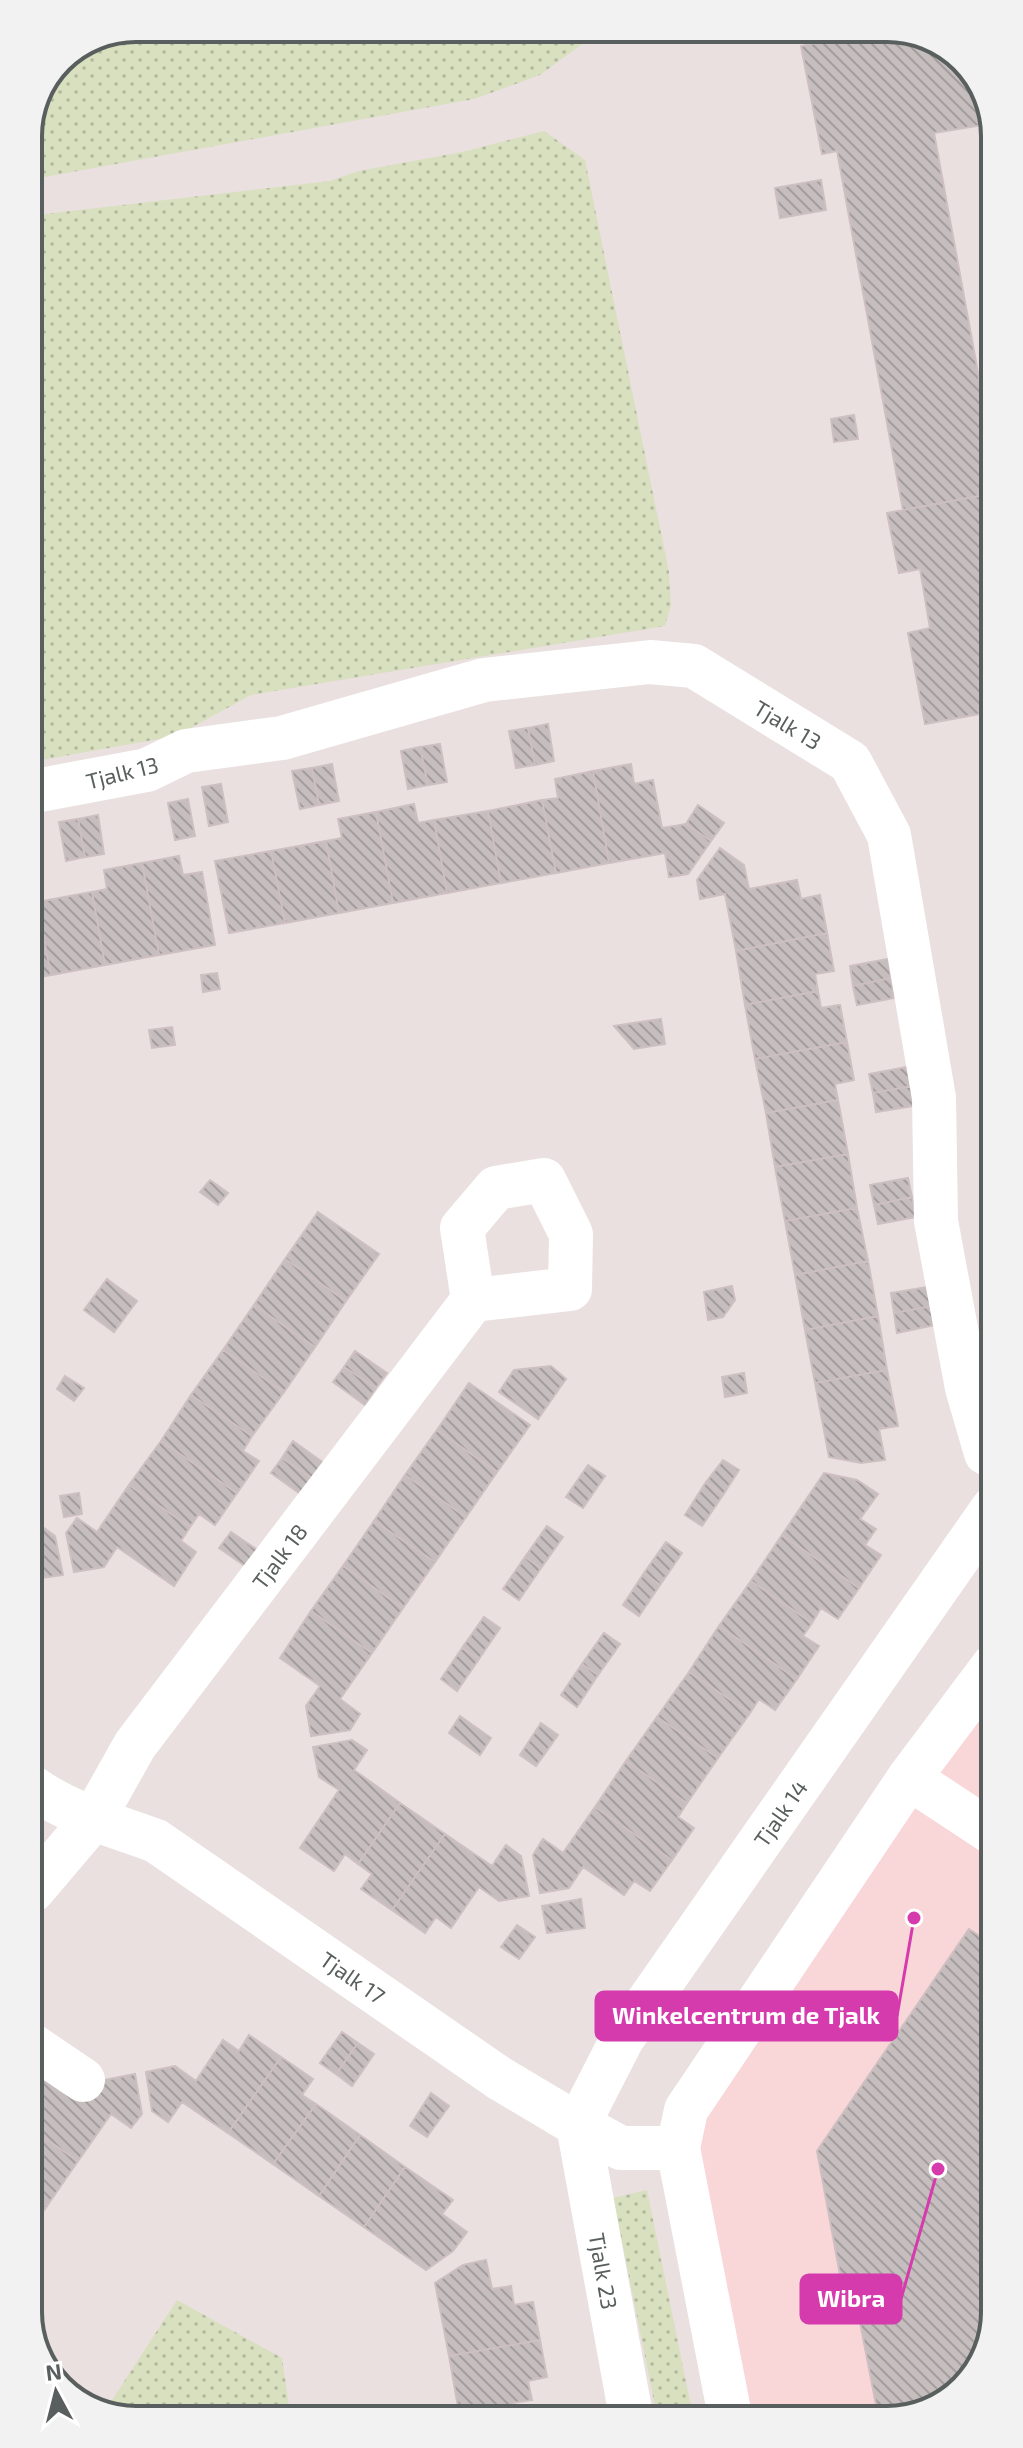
<svg xmlns="http://www.w3.org/2000/svg" width="1023" height="2448" viewBox="0 0 1023 2448" font-family="'Exo 2',sans-serif">
  <style>
    .commercial { fill: #f9d6d8 }
    .grass { fill: url(#grass-dots) }
    .building { fill: url(#building-back-hatch); stroke: #cebfc1; stroke-width: 2 }
    .lines { fill: none; stroke-linecap: round; stroke-linejoin: round }
    .street { stroke: #fff; stroke-width: 44 }
    .secondary { stroke: #fff; stroke-width: 44 }
    .labels { text-anchor: middle; dominant-baseline: central; stroke-width: 6; stroke-linejoin: round; paint-order: stroke }
    .street-label { font-size: 22px; fill: #595f5e; stroke: #fff }
    .rim { fill: none; stroke: #595f5e; stroke-width: 4 }
    .leader { fill: none; stroke: #d53bac; stroke-width: 3 }
    .callout-dot { fill: #d53bac; stroke: #fff; stroke-width: 3 }
    .callout { fill: #d53bac; stroke: #d53bac; stroke-width: 3 }
    .callout-label { font-size: 24px; text-anchor: middle; font-weight: bold; fill: #fff }
  </style>
  <defs>
    <pattern id="grass-dots" width="8" height="8" patternUnits="userSpaceOnUse" patternTransform="scale(2)"><rect width="8" height="8" fill="#d9e0bf"/><path d="M2 2h.1M6 6h.1" fill="none" stroke="#b3b99e" stroke-width="1.8" stroke-linecap="round"/></pattern>
    <pattern id="building-back-hatch" width="6" height="6" patternUnits="userSpaceOnUse" patternTransform="scale(2)"><rect width="6" height="6" fill="#c6bdbe"/><path d="M-1 5l2 2M0 0l6 6M5-1l2 2" fill="none" stroke="#a49d9e"/></pattern>
  </defs>
  <rect width="100%" height="100%" fill="#eae0e0"/>
  <path class="commercial" d="M993,1696l2,617 -22,64 -52,37 -194,2 -52,-276z"/>
  <path class="grass" d="M136,28h468l-64,47 -66,24 -446,81v-51l32,-70z
    M544,131l41,29 84,412 2,33 -6,21 -414,69 -75,41 -146,26 -2,-546 302,-35 29,-10 103,-19z
    M647,2190l46,226h-36l-44,-218z
    M177,2300l105,58 9,61 -163,1 -23,-9z"/>
  <path class="building" d="M815,28h80l52,20 2,12 9,-2 29,40 2,26 -55,9 56,305v56l-87,16 -66,-359 -15,3 -21,-108 16,-3z
    M821,180l5,30 -46,8 -5,-30z
    M854,415l4,24 -24,3 -3,-23z
    M990,494l1,218 -66,12 -17,-91 22,-5 -10,-59 -21,4 -12,-60z
    M548,724l6,37 -19,4 -7,-37z
    M528,728l7,37 -19,3 -7,-37z
    M440,744l7,38 -19,3 -8,-38z
    M420,747l8,38 -20,4 -7,-38z
    M332,764l7,37 -20,4 -7,-37z
    M631,764l3,20 19,-4 9,48 24,-4 25,17 -23,33 -19,3 -4,-24 -56,10 -16,-92z
    M312,768l7,37 -19,4 -8,-38z
    M593,771l16,92 -53,10 -14,-73 16,-2 -3,-19z
    M221,784l7,38 -19,4 -7,-39z
    M188,799l7,37 -20,4 -7,-37z
    M542,800l14,73 -55,10 -13,-72z
    M414,804l4,19 16,-3 13,73 -54,10 -17,-91z
    M698,805l26,18 -13,18 -25,-17z
    M488,811l13,72 -54,10 -13,-73z
    M376,812l17,91 -54,10 -13,-72 16,-3 -4,-19z
    M98,815l6,39 -19,3 -7,-38z
    M78,819l7,38 -19,4 -7,-39z
    M326,841l13,72 -54,10 -14,-72z
    M720,848l24,17 5,24 48,-9 4,19 19,-4 7,38 -91,18 -11,-57 -25,5 -3,-19z
    M271,851l14,72 -56,10 -14,-72z
    M179,856l4,19 19,-3 13,73 -56,10 -17,-92z
    M142,863l17,92 -54,10 -13,-73 15,-3 -3,-19z
    M92,892l13,73 -54,10 -14,-73z
    M37,902l14,73 -21,4v-76z
    M827,933l7,38 -19,3 3,17 -73,14 -9,-54z
    M888,959l3,19 -38,8 -3,-20z
    M217,973l3,16 -17,3 -2,-17z
    M891,978l3,20 -37,7 -4,-19z
    M818,991l3,17 19,-3 7,37 -92,17 -10,-54z
    M661,1019l4,25 -31,5 -20,-23z
    M172,1027l3,18 -23,3 -3,-18z
    M847,1042l7,38 -19,4 3,16 -72,13 -11,-54z
    M907,1067l4,19 -38,7 -4,-19z
    M911,1086l3,20 -38,6 -3,-19z
    M838,1100l10,54 -73,13 -9,-54z
    M848,1154l9,54 -72,13 -10,-54z
    M908,1178l4,19 -38,8 -4,-20z
    M210,1180l18,13 -10,12 -18,-13z
    M912,1197l4,20 -38,7 -4,-19z
    M857,1208l11,53 -73,14 -10,-54z
    M318,1212l61,42 -33,47 -61,-42z
    M285,1259l61,42 -31,46 -61,-42z
    M868,1261l10,55 -73,14 -10,-55z
    M107,1279l30,22 -23,31 -30,-22z
    M732,1286l3,14 -12,17 -15,3 -4,-28z
    M928,1287l4,19 -38,7 -3,-20z
    M254,1305l61,42 -31,45 -61,-42z
    M932,1306l3,19 -38,8 -3,-20z
    M878,1316l9,54 -72,13 -10,-53z
    M223,1350l61,42 -32,44 -61,-41z
    M355,1351l32,22 -11,15 -32,-21z
    M551,1366l15,13 -28,40 -39,-27 15,-22z
    M344,1367l32,21 -11,17 -32,-23z
    M887,1370l11,56 -19,3 6,31 -24,3 -32,-6 -14,-74z
    M744,1373l3,20 -22,4 -3,-20z
    M65,1376l19,12 -10,13 -17,-12z
    M469,1383l61,42 -33,47 -60,-42z
    M191,1395l61,41 -9,15 16,10 -22,32 -76,-52z
    M437,1430l60,42 -31,45 -61,-42z
    M161,1441l76,52 -22,32 -16,-11 -9,13 -61,-42z
    M293,1441l32,23 -12,15 -31,-21z
    M282,1458l31,21 -11,16 -31,-22z
    M723,1460l16,10 -16,25 -17,-13z
    M588,1465l17,11 -22,32 -17,-11z
    M824,1473l33,7 21,14 -18,25 16,10 -11,16 16,10 -22,33 -77,-53z
    M405,1475l61,42 -31,45 -61,-41z
    M706,1482l17,13 -21,31 -17,-11z
    M129,1485l61,42 -9,14 15,11 -22,34 -57,-39 -13,20 -30,5 -8,-39 11,-15 20,14z
    M79,1493l3,21 -18,3 -4,-21z
    M374,1521l61,41 -32,46 -60,-42z
    M40,1525l15,11 8,39 -30,4 -1,-42z
    M547,1526l16,11 -22,31 -16,-11z
    M231,1532l31,21 -11,17 -32,-22z
    M782,1535l77,53 -21,31 -17,-11 -9,15 -61,-42z
    M666,1542l16,11 -22,32 -16,-12z
    M525,1557l16,11 -22,32 -16,-11z
    M343,1566l60,42 -31,45 -61,-42z
    M644,1573l16,12 -21,31 -16,-11z
    M751,1581l61,42 -9,13 16,10 -22,33 -78,-53z
    M311,1611l61,42 -32,46 20,15 -10,16 -39,6 -5,-30 14,-20 -40,-28z
    M484,1617l16,11 -21,31 -17,-11z
    M719,1626l78,53 -22,31 -16,-11 -9,14 -61,-41z
    M604,1633l16,11 -22,31 -16,-11z
    M462,1648l17,11 -22,32 -16,-12z
    M582,1664l16,11 -21,32 -16,-12z
    M689,1672l61,41 -32,45 -61,-41z
    M460,1716l31,22 -11,17 -31,-22z
    M657,1717l61,41 -31,45 -61,-42z
    M541,1723l17,12 -22,31 -16,-11z
    M352,1740l15,10 -13,20 46,33 -42,61 -13,-10 -11,17 -34,-23 39,-58 -20,-13 -6,-30z
    M626,1761l61,42 -9,14 16,11 -22,32 -77,-53z
    M400,1803l45,31 -53,76 -31,-21 11,-15 -14,-10z
    M595,1807l77,53 -22,31 -16,-10 -10,14 -41,-28 -14,21 -29,5 -7,-38 10,-16 20,14z
    M445,1834l47,32 14,-21 15,11 8,40 -30,5 -20,-14 -28,41 -15,-11 -11,16 -33,-23z
    M581,1899l4,29 -38,5 -5,-27z
    M517,1925l18,12 -16,22 -18,-12z
    M969,1929l25,17 1,367 -22,64 -52,37 -43,1 -21,-108 -26,4 -5,-28 15,-3 -24,-129z
    M342,2032l16,11 -22,31 -16,-11z
    M249,2035l32,22 -53,76 -46,-31 -14,20 -16,-11 -6,-39 29,-6 21,15 27,-41 16,11z
    M358,2043l16,11 -22,32 -16,-12z
    M281,2057l32,22 -11,16 14,9 -43,60 -45,-31z
    M50,2072l41,28 14,-20 30,-6 7,40 -11,14 -20,-14 -33,47 -45,-31v-47l7,4z
    M431,2093l18,13 -22,31 -17,-11z
    M316,2104l44,31 -41,61 -46,-32z
    M33,2130l45,31 -31,45 -14,-9z
    M360,2135l45,32 -41,60 -45,-31z
    M405,2167l48,33 -11,14 25,18 -14,19 -27,19 -62,-43z
    M33,2197l14,9 -14,20z
    M486,2260l6,29 19,-3 3,19 19,-3 7,38 -91,16 -14,-73 28,-18z
    M540,2340l7,37 -19,4 4,19 -19,3 2,14 -55,1 -11,-62z
    M459,2411l1,7h-42z"/>
  <g class="lines">
    <path class="street" d="M30,792l117,-22 39,-19 96,-13 202,-58 166,-18 44,4 156,96 39,73 45,263 2,123 31,167 19,65 7,4
      M909,1778l85,56
      M32,1787c36,26 83,39 124,54l343,237 79,47 43,23h57
      M32,1891l62,-73 41,-73 338,-445 97,-11 1,-55 -27,-54 -48,8 -34,40 11,72
      M33,2046l50,34
      M578,2125l44,-86 371,-531
      M578,2125l53,291"/>
    <path class="secondary" d="M730,2416l-52,-268 8,-38 223,-332 84,-112"/>
  </g>
  <g class="labels">
    <g class="street-label">
      <text transform="translate(788 724) rotate(31)">Tjalk 13</text>
      <text transform="translate(122 772) rotate(-14)">Tjalk 13</text>
      <text transform="translate(279 1556) rotate(-53)">Tjalk 18</text>
      <text transform="translate(780 1813) rotate(-55)">Tjalk 14</text>
      <text transform="translate(353 1977) rotate(35)">Tjalk 17</text>
      <text transform="translate(604 2271) rotate(80)">Tjalk 23</text>
    </g>
  </g>
  <path d="M0 0H1023V2448H0ZM136 42H887A94 94 0 0 1 981 136V2312A94 94 0 0 1 887 2406H136A94 94 0 0 1 42 2312V136A94 94 0 0 1 136 42Z" fill="#f2f2f2" fill-rule="evenodd"/>
  <path class="rim" d="M136 42H887A94 94 0 0 1 981 136V2312A94 94 0 0 1 887 2406H136A94 94 0 0 1 42 2312V136A94 94 0 0 1 136 42Z"/>
  <path class="leader" d="M914 1918L897 2016M938 2169L901 2299"/>
  <g class="callout-dot">
    <circle cx="914" cy="1918" r="8"/>
    <circle cx="938" cy="2169" r="8"/>
  </g>
  <g class="callout">
    <rect x="596" y="1992" width="301" height="48" rx="8"/>
    <rect x="801" y="2275" width="100" height="48" rx="8"/>
  </g>
  <g class="callout-label">
    <text x="746" y="2024">Winkelcentrum de Tjalk</text>
    <text x="851" y="2307">Wibra</text>
  </g>
  <g transform="translate(56 2392) rotate(353)" stroke="#ffffff" stroke-width="6" paint-order="stroke">
  <path d="M0-6L14 30L0 20L-14 30Z" fill="#595f5e"/>
  <text y="-12" font-size="22" font-weight="bold" text-anchor="middle" fill="#595f5e">N</text>
  </g>
</svg>
